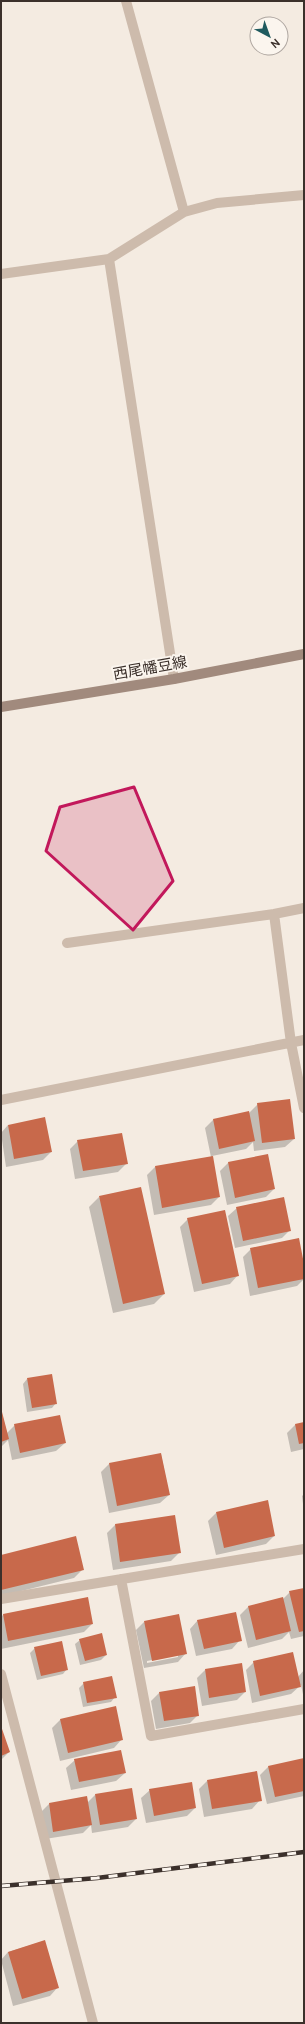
<svg xmlns="http://www.w3.org/2000/svg" width="305" height="2024" viewBox="0 0 305 2024" font-family="Cabin,'Noto Sans JP',sans-serif">
  <style>
    .shadow { fill: #0003; fill-rule: evenodd }
    .building { fill: #c8694b }
    .lines { fill: none; stroke-linecap: round; stroke-linejoin: round }
    .minor { stroke: #cdbbac; stroke-width: 10 }
    .secondary { stroke: #a18a7d; stroke-width: 10 }
    .rail-casing { stroke: #3b302b; stroke-width: 4.5 }
    .rail { stroke: #fbf5ee; stroke-width: 3; stroke-dasharray: 9; stroke-linecap: butt }
    .marked { fill: #c2185b; fill-opacity: 0.2; stroke: #c2185b; stroke-width: 3; stroke-linejoin: round }
    .labels { text-anchor: middle; dominant-baseline: central; stroke-width: 4; stroke-linejoin: round; paint-order: stroke }
    .street-label { font-size: 15px; fill: #3b302b; stroke: #fbf5ee }
  </style>
  <rect width="100%" height="100%" fill="#f4ebe1"/>
  <path class="shadow" d="M258,1104l36,35 -9,8 -31,4 -1,-9 -7,7 -34,7 7,41 -8,8 -57,10 -7,-40 8,-8 56,-10 -6,-29 8,-8 35,-6z
    M8,1125l43,27 -8,8 -37,7 -5,-34z
    M78,1141l48,23 -8,8 -43,7 -5,-30z
    M267,1155l7,34 -8,8 -39,8 -7,-34 8,-8z
    M99,1197l65,97 -10,10 -41,9 -24,-106z
    M237,1208l53,22 -8,8 -47,10 -7,-32z
    M188,1219l50,56 -8,9 -36,8 -14,-65z
    M251,1249l53,21v9l-7,7 -47,10 -7,-39z
    M27,1379l29,24 -4,5 -25,4 -4,-28z
    M1,1410l6,23 8,-8 50,18 -9,8 -44,9 -4,-20 -7,7z
    M304,1423v26l-13,3 -4,-19 8,-8z
    M161,1454l8,41 -9,8 -51,10 -8,-41 8,-8z
    M304,1494v18l-2,-16z
    M216,1513l58,23 -8,8 -50,11 -8,-34z
    M174,1516l5,37 -8,8 -58,9 -6,-37 8,-8z
    M1,1556l82,13 -9,9 -73,18z
    M304,1589v47l-13,3 -2,-7 -7,7 -34,9 -8,-33 8,-8 34,-7 8,-8z
    M3,1615l89,9 -8,8 -83,17v-32z
    M198,1620l42,20 -8,9 -36,7 -6,-27z
    M144,1622l42,31 -8,9 -34,6 -8,-38zM178,1655v2l-31,6v-2z
    M80,1640l26,15 -5,5 -21,5 -5,-21z
    M35,1648l32,21 -4,5 -26,6 -7,-27z
    M254,1662l44,15 6,-7v29l-3,-14 -10,9 -39,9 -6,-33z
    M205,1670l40,22 -8,8 -35,6 -5,-28z
    M84,1683l31,14 -4,5 -28,5 -4,-19z
    M159,1693l39,22 -8,8 -34,6 -5,-28z
    M115,1708l7,31 -8,9 -54,13 -8,-33 8,-8z
    M1,1728l8,24 -8,8z
    M304,1759v37l-37,8 -7,-29 8,-8z
    M75,1760l50,13 -9,8 -45,9 -5,-22z
    M207,1781l53,19 -8,9 -48,8 -5,-28z
    M150,1790l45,18 -8,8 -41,7 -5,-25z
    M95,1795l41,24 -8,8 -36,6 -1,-8 -8,8 -38,6 -4,-27 8,-8 38,-1z
    M44,1941l14,46 -8,9 -37,10 -12,-46 7,-8z"/>
  <path class="building" d="M290,1099l5,40 -33,4 -5,-40z
    M249,1111l6,30 -36,8 -6,-30z
    M45,1117l7,35 -38,7 -6,-34z
    M122,1133l6,31 -45,7 -6,-31z
    M268,1154l7,35 -40,9 -7,-36z
    M213,1156l7,41 -58,11 -7,-42z
    M141,1187l24,107 -42,10 -24,-108z
    M284,1197l7,34 -48,10 -7,-34z
    M225,1210l14,66 -37,8 -15,-66z
    M299,1238l5,26v15l-46,9 -8,-40z
    M52,1374l5,30 -25,4 -5,-30z
    M1,1408l8,31 -8,3z
    M60,1415l6,28 -46,10 -6,-29z
    M304,1422v21l-5,1 -4,-20z
    M161,1453l9,42 -53,11 -8,-43z
    M268,1500l7,36 -51,12 -8,-36z
    M175,1515l6,38 -61,9 -5,-38z
    M76,1536l8,34 -83,20v-35z
    M304,1588v43l-5,1 -10,-41z
    M88,1597l5,27 -85,17 -5,-27z
    M283,1597l8,34 -35,9 -8,-34z
    M236,1612l6,29 -38,8 -7,-29z
    M179,1614l8,40 -35,7 -8,-40z
    M102,1633l5,22 -22,6 -6,-22z
    M62,1641l6,29 -27,6 -7,-29z
    M293,1652l8,35 -41,9 -7,-35z
    M242,1663l4,29 -37,6 -4,-29z
    M112,1676l5,22 -30,5 -4,-21z
    M195,1686l4,30 -35,5 -5,-29z
    M116,1706l7,34 -55,13 -8,-34z
    M1,1726l9,26 -9,4z
    M121,1750l5,23 -47,9 -5,-23z
    M304,1758v33l-29,6 -7,-31z
    M257,1771l5,30 -50,8 -5,-29z
    M192,1782l4,26 -42,8 -5,-27z
    M132,1788l5,31 -37,6 -5,-31z
    M87,1796l5,29 -39,7 -4,-29z
    M45,1940l14,48 -37,11 -14,-47z"/>
  <g class="lines">
    <path class="minor" d="M126,1l58,211
      M109,259l65,420
      M1,274l108,-15 75,-47 33,-9 87,-8
      M274,914l17,129 13,65
      M67,943l207,-29 30,-6
      M1,1100l303,-60
      M121,1579l30,157 153,-27
      M1,1599l303,-50
      M1,1674l92,349"/>
    <path class="secondary" d="M1,707l173,-28 130,-25"/>
    <defs>
      <path id="rail" d="M1,1886l96,-8 207,-26"/>
    </defs>
    <use href="#rail" class="rail-casing"/>
    <use href="#rail" class="rail"/>
  </g>
  <path class="marked" d="M134,787l39,94 -40,49 -87,-79 14,-44z"/>
  <g class="labels">
    <g class="street-label">
      <text transform="translate(150 668) rotate(-10)">西尾幡豆線</text>
    </g>
  </g>
  <rect width="305" height="2024" fill="none" stroke="#3b302b" stroke-width="4"/>
  <g transform="translate(269 36) rotate(139)"><circle r="19" fill="#fbf5ee" stroke="#aea6a0"/>
  <path d="M0-3L7 15L0 10L-7 15Z" fill="#1f5a5e"/>
  <text y="-6" font-size="11" font-weight="bold" text-anchor="middle" fill="#3b302b">N</text>
  </g>
</svg>
